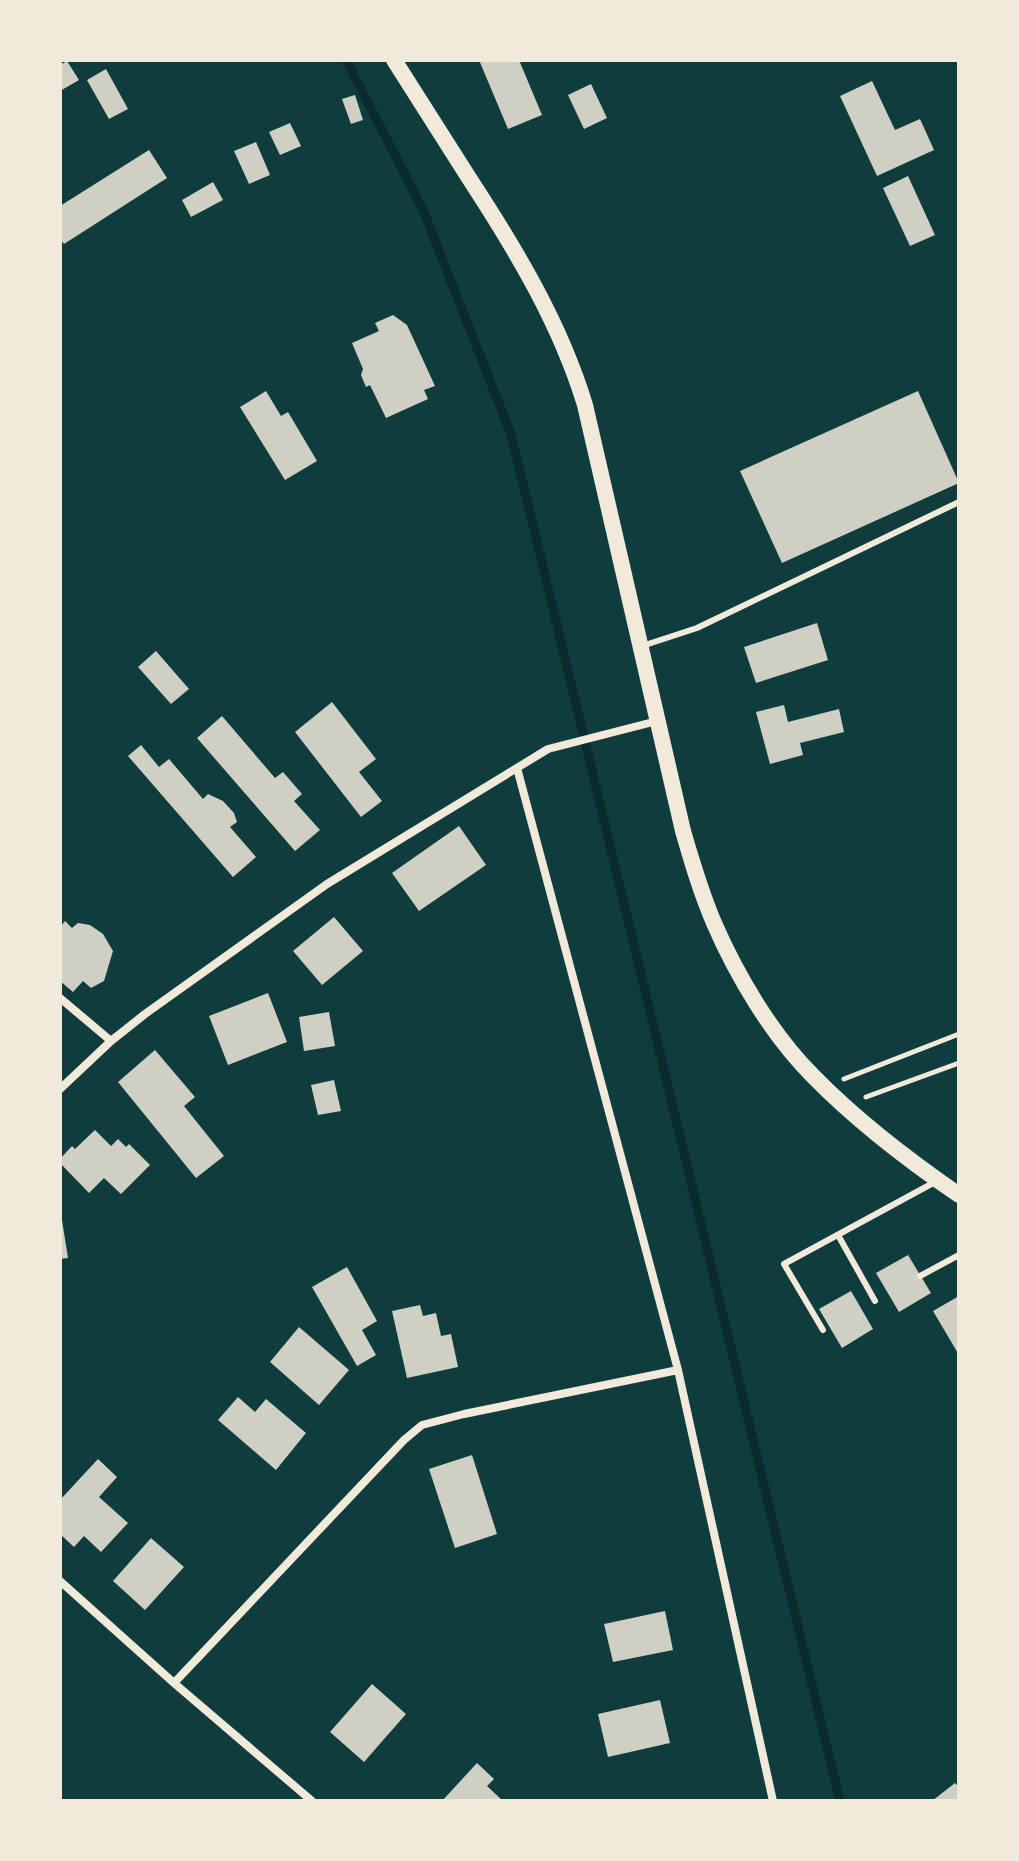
<svg xmlns="http://www.w3.org/2000/svg" width="1019" height="1861" viewBox="0 0 1019 1861" font-family="Bitter,serif">
  <style>
    .lines { fill: none; stroke-linecap: round; stroke-linejoin: round }
    .stream { stroke: #0a2a2b; stroke-width: 9 }
    .building { fill: #cfcfc3 }
    .path { stroke: #f1e9da; stroke-width: 5 }
    .service { stroke: #f1e9da; stroke-width: 6 }
    .minor { stroke: #f1e9da; stroke-width: 8 }
    .secondary { stroke: #f1e9da; stroke-width: 16 }
  </style>
  <rect width="100%" height="100%" fill="#0f3d3e"/>
  <g class="lines">
    <path class="stream" d="M346,60l77,150 88,224 329,1367"/>
  </g>
  <path class="building" d="M479,60h40l23,55 -34,14z
    M67,61l12,19 -19,11v-26z
    M106,69l22,40 -19,10 -22,-39z
    M872,81l23,49 25,-11 14,31 -57,26 -37,-80z
    M591,84l16,34 -23,11 -16,-34z
    M355,95l8,25 -12,4 -9,-25z
    M290,123l11,23 -21,9 -11,-23z
    M256,142l14,33 -21,9 -15,-33z
    M149,150l18,28 -103,66 -4,-5v-33z
    M908,176l27,59 -25,11 -27,-58z
    M213,182l10,18 -32,17 -9,-17z
    M393,315l14,10 28,61 -11,4 4,9 -42,19 -16,-33 -4,2 -5,-12 2,-6 -11,-26 27,-12 -4,-8z
    M266,391l15,25 7,-4 29,49 -32,19 -45,-73z
    M918,391l41,92 -177,80 -42,-92z
    M817,623l11,37 -72,23 -12,-36z
    M156,651l33,38 -18,15 -33,-37z
    M332,702l44,57 -17,13 23,29 -21,16 -66,-85z
    M784,705l4,17 51,-13 5,23 -44,11 3,12 -33,9 -14,-52z
    M222,716l53,62 8,-6 19,22 -8,7 26,29 -25,21 -98,-113z
    M141,745l18,22 10,-8 34,40 5,-5 15,7 11,12 3,9 -7,5 26,30 -23,20 -105,-121z
    M459,826l27,39 -67,46 -27,-38z
    M334,917l29,34 -41,34 -29,-34z
    M65,921l7,7 6,-5 12,2 13,9 10,17 -9,30 -13,7 -8,-7 -10,11 -13,-11v-54z
    M268,993l19,49 -59,23 -19,-49z
    M329,1012l6,34 -31,5 -5,-34z
    M155,1050l40,47 -11,9 40,50 -28,22 -78,-96z
    M334,1080l7,31 -23,4 -7,-30z
    M95,1130l16,16 7,-7 8,8 3,-3 21,21 -29,29 -17,-16 -15,15 -29,-30v-4l12,-13 3,3z
    M60,1220h2l6,38 -8,1z
    M908,1255l23,38 -32,19 -23,-39z
    M347,1267l30,54 -15,9 14,25 -19,11 -45,-79z
    M851,1291l22,38 -31,19 -23,-39z
    M959,1296v59l-26,-44z
    M420,1305l3,11 13,-3 5,23 10,-2 7,33 -51,11 -15,-67z
    M299,1327l50,43 -30,35 -49,-43z
    M238,1397l17,15 11,-13 40,34 -30,37 -58,-50z
    M472,1455l25,79 -42,14 -26,-79z
    M98,1459l19,18 -18,20 29,26 -27,29 -17,-16 -10,11 -14,-13v-34z
    M151,1538l33,29 -39,43 -32,-29z
    M665,1611l8,39 -60,12 -9,-38z
    M372,1684l34,30 -42,48 -34,-30z
    M660,1700l10,43 -62,14 -10,-43z
    M477,1763l17,16 -7,7 16,15h-61z
    M955,1783l4,4v14h-27z"/>
  <g class="lines">
    <path class="path" d="M844,1079l115,-45
      M866,1097l93,-34"/>
    <path class="service" d="M642,646l55,-18 262,-126
      M838,1235l37,66
      M920,1276l39,-21
      M823,1330l-39,-66 151,-82"/>
    <path class="minor" d="M517,768l161,602 95,431
      M60,998l51,43
      M60,1089l51,-48 34,-27 182,-130 221,-135 109,-28
      M60,1581l114,102 138,118
      M174,1683l230,-243 18,-15 42,-11 214,-44"/>
    <path class="secondary" d="M394,60c25,39 50,79 75,118 47,72 91,145 116,227l98,426c9,31 18,62 31,92 23,53 58,112 99,153 43,44 95,84 146,119"/>
  </g>
  <rect width="1019" height="1861" fill="none" stroke="#f1e9da" stroke-width="124"/>
</svg>
